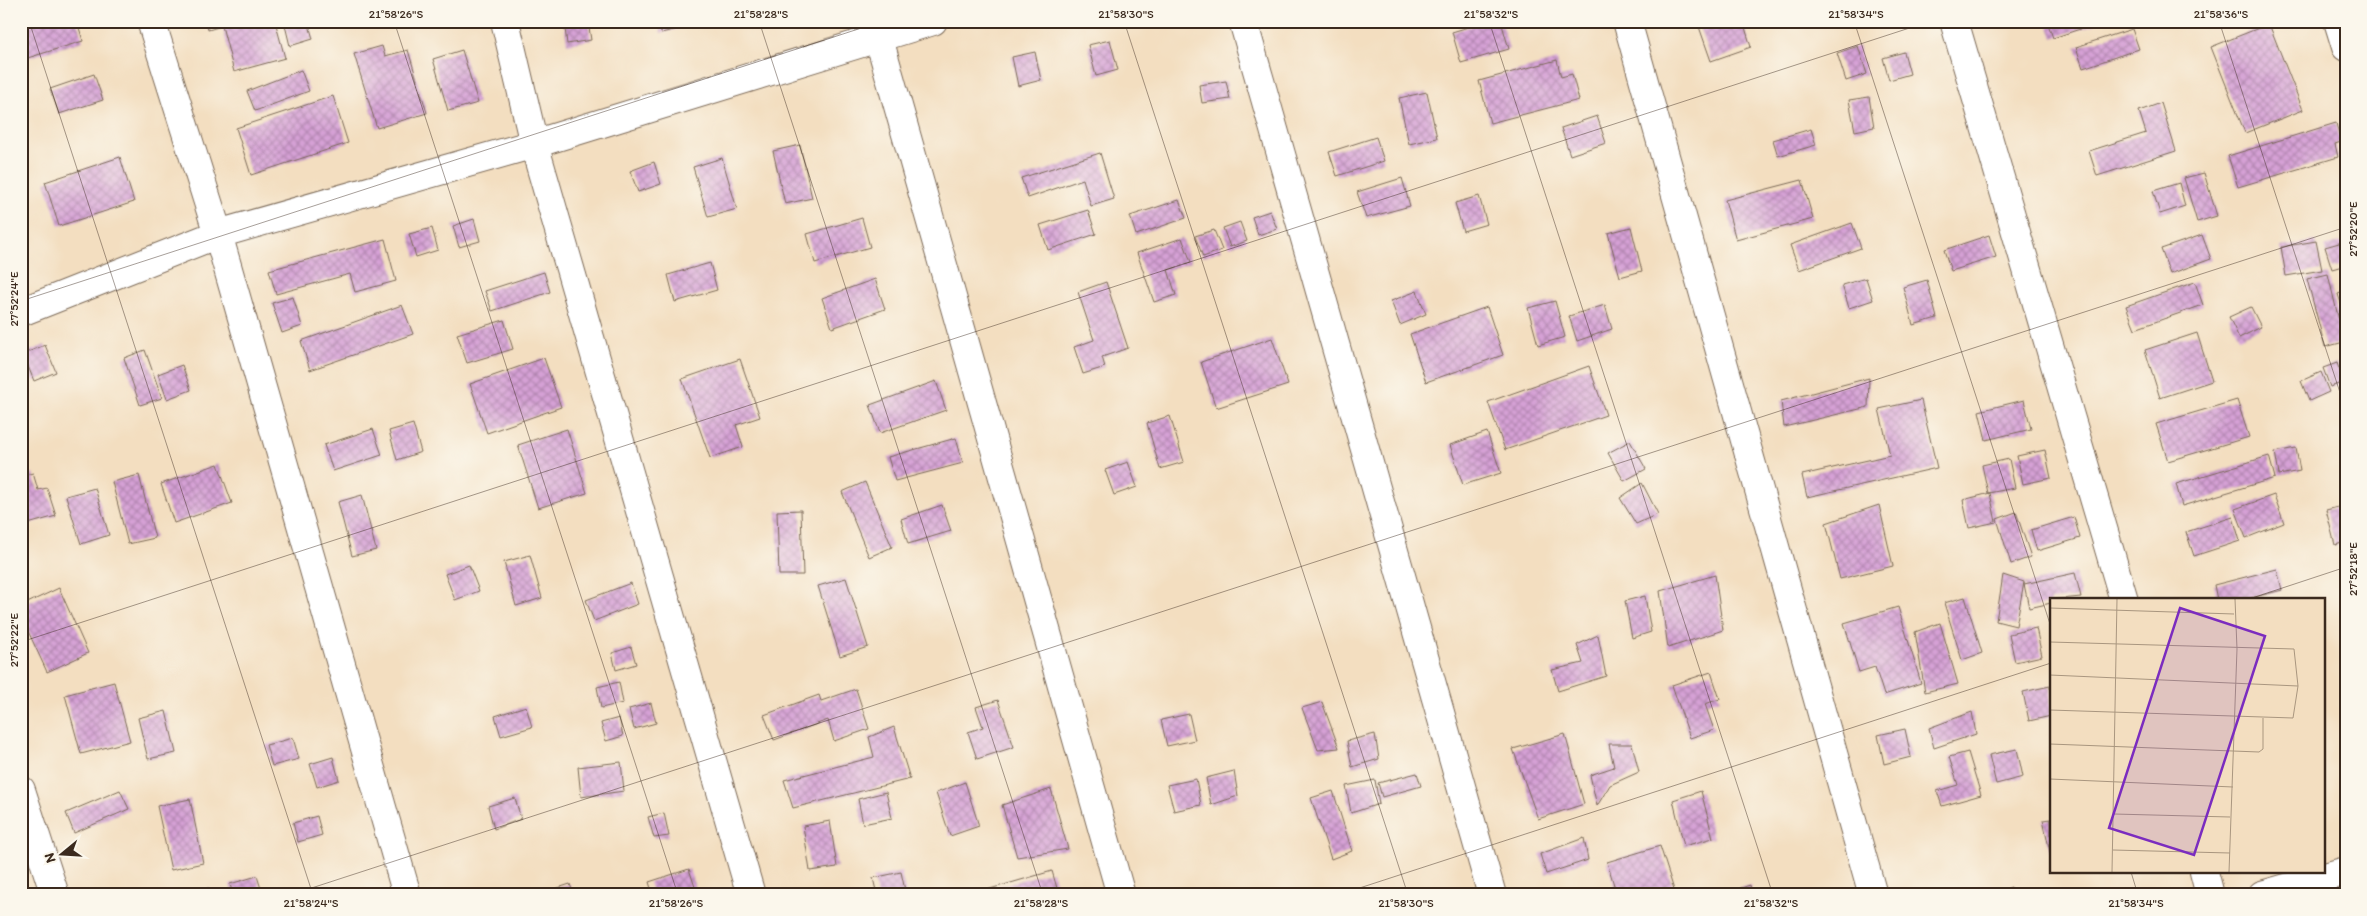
<svg xmlns="http://www.w3.org/2000/svg" width="2367" height="916" viewBox="0 0 2367 916" font-family="Itim,sans-serif">
  <style>
    .building { fill: url(#building-cross-hatch) }
    .lines { fill: none; stroke-linecap: round; stroke-linejoin: round }
    .street-casing { stroke: #7b6957; stroke-width: 30 }
    .street { stroke: #fff; stroke-width: 28 }
    .ticks { fill: none; stroke: #3b2a1e; stroke-width: 1; stroke-opacity: 0.45 }
    .inset-road { fill: none; stroke: #a9967f; stroke-width: 1 }
    .view { fill: #7b2cbf; fill-opacity: 0.15; stroke: #7b2cbf; stroke-width: 2.5 }
    .inset-edge { fill: none; stroke: #3b2a1e; stroke-width: 2.5 }
    .neatline { fill: none; stroke: #3b2a1e; stroke-width: 2 }
    .ticks-label { font-size: 12px; text-anchor: middle; fill: #3b2a1e }
  </style>
  <defs>
    <pattern id="building-cross-hatch" width="8" height="8" patternUnits="userSpaceOnUse" patternTransform="scale(1.25)"><rect width="8" height="8" fill="#d6a1d6"/><path d="M0 0l8 8M0 8l8-8" fill="none" stroke="#af83ad"/></pattern>
  </defs>
  <rect width="100%" height="100%" fill="#fbf7ec"/>
  <filter id="ink" filterUnits="userSpaceOnUse"><feTurbulence type="fractalNoise" baseFrequency=".02" numOctaves="2"/><feDisplacementMap in="SourceGraphic" scale="10" xChannelSelector="R" yChannelSelector="G"/><feConvolveMatrix kernelMatrix="1 2 1 2 8 2 1 2 1" color-interpolation-filters="sRGB"/></filter>
  <filter id="wash" filterUnits="userSpaceOnUse"><feTurbulence type="fractalNoise" baseFrequency=".0096" numOctaves="4" result="noise"/><feDisplacementMap in="SourceGraphic" scale="20" xChannelSelector="R" yChannelSelector="G"/><feGaussianBlur stdDeviation="1.12" result="paint"/><feColorMatrix in="noise" values="0 0 0 0 0 0 0 0 0 0 0 0 0 0 0 0 0 1.4 0 .05"/><feComposite in="paint" operator="in"/></filter>
  <g filter="url(#wash)">
    <rect width="100%" height="100%" fill="#f3dec0"/>
    <g id="blocks">
      <path class="building" d="M41,21h36l6,20 -62,19v-32z
        M206,21h69l10,37 -51,14 -12,-46 -14,4z
        M284,21h24l5,18 -23,7z
        M564,21h24l3,19 -24,4z
        M658,21h26l2,6 -25,6z
        M1488,21h13l8,28 -48,14 -9,-31z
        M1697,21h46l8,26 -40,14z
        M2047,21h54v1l-48,16z
        M2269,24l34,86 -58,23 -34,-86z
        M2132,29l7,20 -56,19 -7,-21z
        M1110,40l8,30 -22,6 -8,-31z
        M382,46l3,10 23,-6 19,63 -50,15 -23,-74z
        M1858,46l9,28 -21,7 -9,-28z
        M462,50l16,53 -30,8 -15,-52z
        M1035,52l6,28 -23,6 -6,-29z
        M1904,52l6,22 -21,6 -6,-22z
        M1557,60l4,17 11,-3 7,26 -89,23 -11,-42z
        M301,70l8,21 -54,20 -8,-20z
        M94,74l9,26 -44,14 -9,-25z
        M1226,81l4,18 -28,4 -3,-18z
        M1427,92l10,46 -28,6 -10,-46z
        M333,96l15,47 -97,32 -15,-47z
        M1869,97l5,30 -19,4 -6,-31z
        M2161,103l15,48 -79,25 -8,-25 57,-18 -7,-22z
        M1597,116l9,27 -36,12 -9,-27z
        M2336,123l5,19 -6,2 3,13 -100,30 -10,-31z
        M1811,129l5,16 -38,11 -5,-16z
        M1376,137l8,24 -47,15 -8,-24z
        M800,145l12,53 -27,6 -12,-53z
        M1100,153l14,46 -23,7 -8,-27 -55,19 -7,-20z
        M120,157l14,45 -75,24 -14,-44z
        M722,158l15,51 -29,8 -15,-50z
        M654,162l7,22 -23,8 -8,-21z
        M2204,173l13,43 -20,6 -13,-44z
        M1402,178l8,28 -44,12 -9,-26z
        M1802,180l11,39 -77,21 -11,-40z
        M2179,183l6,23 -25,8 -7,-23z
        M1479,196l8,28 -24,7 -8,-28z
        M1179,200l7,18 -50,17 -6,-19z
        M1088,210l8,24 -48,16 -8,-25z
        M1270,211l7,18 -19,6 -6,-18z
        M862,218l8,29 -55,16 -8,-29z
        M474,219l6,22 -21,6 -6,-21z
        M1240,222l7,19 -17,6 -7,-19z
        M1852,223l9,25 -62,22 -9,-25z
        M1631,227l11,44 -22,6 -12,-44z
        M432,228l6,22 -22,7 -7,-23z
        M1214,230l8,20 -19,7 -8,-21z
        M1989,235l7,22 -45,14 -7,-21z
        M2202,235l9,24 -41,15 -9,-25z
        M1182,238l9,24 -23,8 8,25 -22,7 -17,-49z
        M385,239l11,42 -41,11 -5,-18 -74,20 -7,-24z
        M2316,241l6,29 -36,6 -5,-29z
        M2346,241v24l-14,4 -7,-22z
        M710,263l7,27 -42,12 -7,-27z
        M544,272l6,20 -58,19 -7,-20z
        M2328,274l16,68 -19,5 -18,-68z
        M1866,278l7,22 -24,8 -7,-23z
        M875,279l10,30 -53,19 -10,-30z
        M1927,280l10,38 -24,7 -10,-38z
        M1106,282l22,66 -26,9 3,10 -22,7 -9,-27 20,-7 -16,-48z
        M2195,282l8,23 -68,24 -9,-23z
        M1417,291l9,23 -26,11 -9,-24z
        M2346,291v25h-1l-7,-22z
        M293,297l9,29 -20,7 -10,-30z
        M1555,301l10,36 -27,8 -10,-37z
        M402,305l11,29 -103,36 -9,-29z
        M1605,305l7,24 -35,12 -8,-25z
        M1487,307l16,48 -77,27 -16,-48z
        M2251,307l10,20 -22,11 -10,-21z
        M504,320l9,29 -46,14 -10,-29z
        M2197,333l15,48 -52,17 -15,-48z
        M1272,338l16,47 -72,23 -15,-46z
        M45,345l11,27 -22,9 -11,-27z
        M145,350l17,48 -22,7 -16,-47z
        M544,358l17,49 -74,26 -17,-49z
        M740,359l20,58 -24,8 7,22 -33,11 -28,-79z
        M2337,363l7,19 -14,5 -7,-19z
        M182,365l9,25 -24,9 -9,-25z
        M1589,366l17,49 -101,35 -17,-48z
        M2321,372l8,20 -20,9 -8,-20z
        M1869,378l-1,29 -84,20 -3,-26z
        M936,381l10,29 -66,23 -10,-28z
        M1921,400l16,68 -130,29 -5,-22 88,-20 -11,-46z
        M2024,400l7,29 -45,11 -7,-29z
        M2237,400l12,37 -81,24 -12,-37z
        M1170,416l14,46 -24,7 -13,-46z
        M413,424l8,28 -24,8 -8,-29z
        M373,429l9,26 -49,16 -9,-26z
        M567,429l20,64 -49,15 -20,-63z
        M1487,432l14,41 -38,12 -13,-40z
        M956,438l7,25 -68,18 -7,-24z
        M1630,441l16,28 -22,12 -16,-28z
        M2296,448l4,23 -21,4 -4,-23z
        M2045,450l6,28 -28,6 -6,-28z
        M2269,456l6,22 -93,28 -6,-22z
        M2009,459l6,29 -27,5 -6,-28z
        M1128,462l9,25 -23,8 -9,-25z
        M218,464l14,39 -58,20 -13,-39z
        M33,473l5,17 9,-2 9,28 -35,10v-50z
        M139,475l16,63 -27,6 -16,-62z
        M865,482l27,65 -23,10 -27,-65z
        M1642,483l16,31 -22,10 -16,-26z
        M95,488l14,47 -28,9 -15,-48z
        M1990,493l6,29 -27,6 -6,-28z
        M362,495l14,55 -24,6 -14,-54z
        M2274,495l10,28 -38,15 -11,-29z
        M942,505l9,26 -43,13 -7,-25z
        M1879,505l14,61 -53,13 -14,-56z
        M2346,505v37l-11,3 -9,-35z
        M801,510l2,65h-24l-2,-64z
        M2016,512l15,45 -20,7 -14,-45z
        M2074,517l6,21 -43,13 -6,-21z
        M2233,517l7,24 -46,15 -8,-24z
        M530,555l12,43 -26,8 -12,-44z
        M469,565l10,26 -24,9 -10,-26z
        M2277,569l5,21 -38,10h-27l-3,-15z
        M2075,573l6,24 -30,3v3l-22,5 -5,-24z
        M1715,575l8,55 -55,18 -8,-57z
        M2003,575l21,7 -8,44 -20,-5z
        M846,578l22,69 -28,9 -22,-70z
        M631,583l7,21 -44,17 -8,-21z
        M59,588l29,65 -41,19 -26,-56v-10z
        M1645,596l6,36 -19,6 -7,-37z
        M1965,597l17,56 -20,7 -18,-57z
        M1898,607l23,76 -37,12 -9,-28 -16,5 -15,-49z
        M1940,623l18,61 -33,8 -10,-60z
        M2036,628l6,28 -27,6 -6,-28z
        M1598,635l8,41 -48,15 -6,-21 31,-7 -6,-18z
        M631,647l5,17 -20,6 -4,-17z
        M1711,672l9,27 -15,5 9,26 -24,8 -18,-53z
        M114,682l16,59 -49,13 -16,-59z
        M619,682l4,21 -22,5 -4,-21z
        M2050,686l1,30 -22,5 -6,-29z
        M856,689l13,40 -35,12 -6,-21 -54,20 -10,-25 55,-20 2,6z
        M998,700l16,47 -37,12 -9,-27 15,-5 -7,-20z
        M1322,702l17,46 -21,2 -16,-42z
        M651,703l5,20 -22,6 -5,-20z
        M526,706l6,21 -31,9 -6,-20z
        M166,711l10,42 -28,6 -10,-41z
        M1972,712l4,22 -42,14 -5,-20z
        M1189,714l6,26 -28,6 -6,-26z
        M619,718l4,18 -17,5 -5,-18z
        M894,727l16,52 -117,29 -9,-28 90,-23 -5,-20z
        M1905,729l6,28 -27,7 -6,-29z
        M1375,734l4,25 -27,8 -5,-26z
        M1565,734l19,70 -46,15 -25,-70z
        M293,738l6,21 -27,7 -6,-21z
        M1609,744h23l7,28 -29,13 -13,21 -7,-31 24,-8z
        M2017,749l6,28 -27,7 -7,-29z
        M1968,752l13,43 -39,11 -5,-15 21,-6 -9,-28z
        M333,757l6,23 -22,7 -7,-23z
        M621,762l3,29 -43,6 -3,-30z
        M1234,771l4,25 -27,9 -5,-27z
        M1417,773l4,13 -39,11 -4,-14z
        M1196,779l5,26 -27,6 -7,-26z
        M1375,780l4,24 -28,9 -5,-27z
        M965,782l14,44 -29,10 -14,-43z
        M1051,789l17,60 -51,8 -15,-52z
        M120,790l9,19 -55,24 -8,-20z
        M1333,791l19,60 -21,8 -20,-61z
        M1701,791l12,47 -29,8 -11,-46z
        M886,792l6,26 -29,6 -5,-25z
        M515,798l6,21 -27,10 -6,-23z
        M190,799l13,64 -32,7 -14,-64z
        M664,813l5,23 -15,2 -6,-21z
        M317,816l5,19 -24,7 -5,-19z
        M2051,819v32l-1,1 -7,-32z
        M830,821l7,46 -27,4 -7,-45z
        M1584,838l4,22 -42,14 -6,-20z
        M1660,846l14,44 -15,5h-42l-10,-33z
        M689,869l8,24 -44,2 -4,-13z
        M1052,871l7,24h-82l-1,-2z
        M901,872l5,23h-29l-4,-17z
        M257,876l6,19h-30l-3,-11z
        M570,884l4,11h-34v-1z
        M1750,885l2,10h-29v-1z
        M2011,887l3,8h-23z
        M209,888l1,7h-25v-1z"/>
    </g>
  </g>
  <g filter="url(#ink)">
    <use href="#blocks" fill-opacity="0" stroke="#7b6957" stroke-width="1"/>
    <g class="lines">
      <defs>
        <path id="street" d="M151,21l67,213 189,661
          M505,21l29,123 217,751
          M874,21l247,874
          M1243,21l249,874
          M1627,21l246,874
          M1954,21l170,579
          M2338,21l8,26
          M21,312l197,-78 316,-90 399,-123
          M21,790l34,105
          M2204,872l6,23
          M2262,895l84,-24"/>
      </defs>
      <use href="#street" class="street-casing"/>
      <use href="#street" class="street"/>
    </g>
  </g>
  <path class="ticks" d="M29,21l284,874M394,21l284,874M759,21l284,874M1124,21l284,874M1489,21l284,874M1854,21l197,606M2219,21l127,390M21,301l862,-280M2246,600l100,-33M21,642l1910,-621M2131,872l7,23M290,895l2056,-668M1338,895l713,-232"/>
  <g transform="translate(2050 598)">
    <rect width="275" height="275" fill="#f3dec0"/>
    <path class="inset-road" d="M0,10l184,6M0,44l244,7 4,37 -5,32 -243,-8M0,77l248,11M0,146l209,8 4,-3v-31M0,181l183,8M64,216l116,3M63,252l117,3M62,274l5,-273M179,274l8,-223 -2,-50"/>
    <path class="view" d="M130,10l85,28 -71,219 -85,-27z"/>
    <rect width="275" height="275" class="inset-edge"/>
  </g>
  <rect width="2367" height="916" fill="none" stroke="#fbf7ec" stroke-width="55"/>
  <g transform="translate(62 854) rotate(252)" stroke="#fbf7ec" stroke-width="4" paint-order="stroke">
  <path d="M0-4L9 19L0 12L-9 19Z" fill="#3b2a1e"/>
  <text y="-8" font-size="14" font-weight="bold" text-anchor="middle" fill="#3b2a1e">N</text>
  </g>
  <rect x="28" y="28" width="2312" height="860" class="neatline"/>
  <g class="ticks-label">
    <text x="396" y="18">21°58'26"S</text>
    <text x="761" y="18">21°58'28"S</text>
    <text x="1126" y="18">21°58'30"S</text>
    <text x="1491" y="18">21°58'32"S</text>
    <text x="1856" y="18">21°58'34"S</text>
    <text x="2221" y="18">21°58'36"S</text>
    <text transform="translate(2353 229) rotate(-90)" y="4">27°52'20"E</text>
    <text transform="translate(14 299) rotate(-90)" y="4">27°52'24"E</text>
    <text transform="translate(2353 569) rotate(-90)" y="4">27°52'18"E</text>
    <text transform="translate(14 640) rotate(-90)" y="4">27°52'22"E</text>
    <text x="311" y="907">21°58'24"S</text>
    <text x="676" y="907">21°58'26"S</text>
    <text x="1041" y="907">21°58'28"S</text>
    <text x="1406" y="907">21°58'30"S</text>
    <text x="1771" y="907">21°58'32"S</text>
    <text x="2136" y="907">21°58'34"S</text>
  </g>
</svg>
